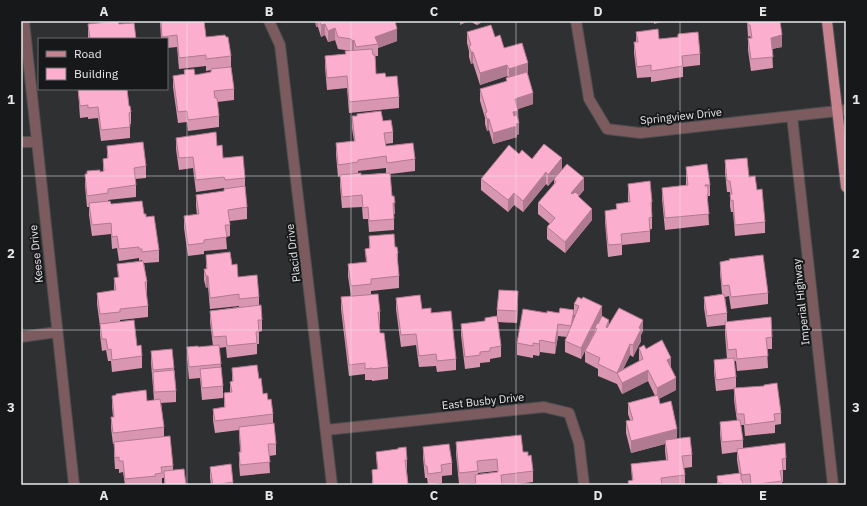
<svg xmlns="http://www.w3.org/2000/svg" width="867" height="506" viewBox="0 0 867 506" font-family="'IBM Plex Sans',sans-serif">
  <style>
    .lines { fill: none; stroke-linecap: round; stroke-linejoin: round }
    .lane-casing { stroke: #4c4d4f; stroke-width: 12 }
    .street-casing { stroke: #4c4d4f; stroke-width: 12 }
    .primary-casing { stroke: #4c4d4f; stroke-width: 12 }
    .lane { stroke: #7c5b5f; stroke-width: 10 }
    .street { stroke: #7c5b5f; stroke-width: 10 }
    .primary { stroke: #c7838e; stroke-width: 10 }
    .wall { fill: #d996b1; fill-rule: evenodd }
    .shaded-wall { fill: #b07a90 }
    .building { fill: #fcaece; stroke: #b07a90 }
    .grid { fill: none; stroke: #e8e8ea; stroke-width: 1; stroke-opacity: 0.55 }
    .labels { text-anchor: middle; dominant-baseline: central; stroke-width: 4; stroke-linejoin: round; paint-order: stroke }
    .street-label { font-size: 11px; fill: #e8e8ea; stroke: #171819 }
    .neatline { fill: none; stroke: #e8e8ea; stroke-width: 1.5 }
    .grid-label { font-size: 13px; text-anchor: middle; font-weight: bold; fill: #e8e8ea }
  </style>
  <rect width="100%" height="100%" fill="#2e3032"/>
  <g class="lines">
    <defs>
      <path id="lane" d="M21,142h15"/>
      <path id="street" d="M24,21l50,464
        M269,21l11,24 52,440
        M576,21l13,78 18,30 33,4 206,-23
        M792,116l41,369
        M21,337l36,-5
        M326,430l218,-23 25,6 10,30 5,42"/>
      <path id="primary" d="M827,21l19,166"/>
    </defs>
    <use href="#lane" class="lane-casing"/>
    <use href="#street" class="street-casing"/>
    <use href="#primary" class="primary-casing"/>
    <use href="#lane" class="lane"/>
    <use href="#street" class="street"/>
    <use href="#primary" class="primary"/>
  </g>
  <path class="wall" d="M160,21h44l2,16 25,19v11l3,22v11l-17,2 2,14v11l-31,4 -1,-9 -9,1 -5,-36v-11l11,-2v-4l11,5 16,-2v-3l-5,1v-5l-27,3 -2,-22 -10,1v-9h-6z
    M315,21h80l2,20 -19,7v8h-3l1,18 10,3 13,20v11l-50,5 -2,-25 -20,2 -2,-23v-11l20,-2 6,-3 -13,-2 -3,-9 -7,2 -3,-7 -4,2 -3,-10h-2z
    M471,21h13l-7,4 -4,-2z
    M747,21l35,26 -10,2 1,19 -22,3 -3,-21v-12h3l-1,-2 -2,1z
    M88,24h31l17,15h-48z
    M467,32l28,5 9,11 24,27 5,29 -15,5 1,25 -2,1v2l-24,7 -4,-14 -2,1 -2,-7v-6l-5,-17v-12l26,-7v-4l2,-1 -1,-1 -27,9 -7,-22 -2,1 -2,-7v-6l-2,-8z
    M636,32l64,22v11l-17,2v10l-32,5v-5l-14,1 -3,-25v-11h2z
    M78,89h49l2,17 2,6v12h-1v14l-29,3 -3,-23 -10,1v-2l-8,1z
    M352,116l31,5 10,11v11l-8,1 1,2 29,13v12l-25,3 2,22h2l1,18h-1v16l-25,2 -1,-13h-5l-1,-12 -20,1 -2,-22v-10l-2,1 -2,-22v-12l18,-2 -2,-13zM386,168v5l-25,2 -3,-2v-2z
    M176,138l41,8 6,12 22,20v11l2,18v12l-17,2v15l-4,1 1,12 -23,2v3l-16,2 -4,-28v-12l13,-1 -1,-9v-11l28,-4v-3l-28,4 -3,-24 -14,2 -3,-21z
    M107,146l39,20v12l-11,1 1,6v12l-28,3v1l3,3 33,10 2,3 13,33v12l-15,1 3,19v11l-1,1 2,12v11l-28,3v2l17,24 5,10v12l-30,4 -1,-11h-3l-2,-11 -4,1 -2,-16v-9l-3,-22v-11l17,-2v-13l4,-1 -1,-13 25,-3v-1l-3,1v-3l-20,3 -2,-13 -5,1 -1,-15 -19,2 -3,-21v-8h-2l-2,-21v-12l18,-2v-13l4,-1z
    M519,154l43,16 -14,16 -2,-2 -23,28 -9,-7 -6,7 -27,-22v-11z
    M725,160l24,17 8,13 8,32v11l-30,3 -2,-24h-2l-1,-6v-14h-3l-2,-20z
    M686,167l24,18v11h-2v10l1,19 -44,5 -3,-31v-11l24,-3z
    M554,179l30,11 -5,6v1l13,23 -27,33 -18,-14v-12l3,-3 -12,-10v-11l16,-19z
    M628,184l24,18v27h-2v13l-28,3v10l-14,2 -3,-35v-11l11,-2v-5l12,-1z
    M369,236l26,11 3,6v11l1,12v12l-28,3v3l9,18v12h-1l1,9 8,34v12l-16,2v-1h-7v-6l-16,2 -8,-67v-12l10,-1 -3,-20v-12l18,-2 -1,-13h4z
    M206,255l26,10 6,12 21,20v8l3,15v11l-3,1v12h-2v10l-30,4 -1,-11 -7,1 4,38v12l-21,2 -2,-22 -11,1 -2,-21v-11h11l15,-1 -3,-24v-11l29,-4v-1l-29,3 -2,-22 -2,1 -2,-8v-11h2z
    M720,262l48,31v11l-37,5 -2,-13 -4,1 2,16v9l45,15v12h-5l1,19 -31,3 -1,-10h-2l2,16v11l45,25v11l-6,1v8l-30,3 -1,-11h-3l2,15v8l43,10v12h-3v12h-1v3h-65v-9l22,-3 -2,-13v-8l-15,2 -2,-20v-12l17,-1 -3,-21v-11l-18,2 -2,-19v-12l13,-1 -2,-25v-9l-18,2 -3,-19v-11l18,-3 -2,-21z
    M396,298l35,15 25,46v11l-19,2 -1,-6 -17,1 -3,-22 -15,2 -5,-38z
    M518,303l-1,20 -19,-1 3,24v11l-11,2v3l-10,1v4l-15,2 -4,-34v-11l24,-3v-3l12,-1v-7z
    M574,304l28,13 7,8 34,6 -2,4v6l-8,16 -3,-2 -7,14 16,-8v-13l7,1 25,20 5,21 -18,9 2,5 17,34 15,17v12l-8,1 1,7v10h-57v-4h4l-1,-17 35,-4 -1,-9v-7l-34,9 -5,-20v-12l4,-1 -2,-6v-11l27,-7 -7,-15 -26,13 -5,-10 -19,-8v-7l-13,-7v-11l10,-20 -14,28 -16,-7v-11l2,-4 -9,-1 -3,18 -15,-2 -1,4 -6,-1v3l-16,-3v-12l30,-30 27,6 1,-3 -1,-1z
    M151,351l23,17 2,23v11l-15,1 3,24v10l9,29v4l13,15h-22v-7h-2v7h-37l-2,-13 -4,1v-4h-4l-1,-16v-9h-1l-2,-16v-11h2l-1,-10v-11l35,5 7,-1 -3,-37z
    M232,368l27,11 4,15 5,6 5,14v10l3,20v11l-7,1 1,17 -30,3 -1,-12v-12h1l-1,-22 -24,3 -2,-13v-11l11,-2v-14l6,-1v-10l2,-1z
    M456,442l67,10 5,4 5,15v11l-23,3h-35v-2l-16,1 -3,-30zM497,471v1l-19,2v-1z
    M21,445l1,6v12h-1z
    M423,447l29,16v12l-10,1v7l-14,2 -1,-7h-2l-2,-20z
    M376,452l31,8v11l1,14h-36v-15l5,-1z
    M210,467l23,15v3h-22l-1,-7z"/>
  <path class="shaded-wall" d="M316,21h2v6h-2z
    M460,21h9l-9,4z
    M477,21h7l-7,4z
    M654,21h11l-11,3z
    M325,24v11l-4,2v-12z
    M335,28v12l-7,2v-11z
    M397,29v12l-19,7v-4l-3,-7z
    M782,35v12l-11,2v-11z
    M354,40v12h-2v-11z
    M471,52h2v11l-2,1z
    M528,63v12l-19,6v-12z
    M507,65v11l-27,9v-12z
    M533,93v11l-18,6v-11z
    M518,111v11l-5,2v-12z
    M487,119h2v11l-2,1z
    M519,123v11l-2,1v2l-24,7v-11z
    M562,158v12l-14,16v-11z
    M546,172v12l-23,28v-11z
    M584,178v12l-5,6v11l-8,-14z
    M514,193v12l-6,7v-12z
    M592,209v11l-27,33v-11z
    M206,276h2v11l-2,1z
    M518,291v12l-1,20v-12z
    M602,306v11l-6,11h-1v3l-14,28v-11z
    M574,310v12l-3,4z
    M609,320v11l-3,-4z
    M643,320v11l-2,4v6l-8,16v-12l6,-17z
    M558,324v12l-3,18v-11z
    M540,340v12l-1,4v-12z
    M630,344v11l-11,23 -2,-5z
    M671,358v11l-4,-9z
    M648,370v11l-26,13v-11z
    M676,378v12l-19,10v-12z
    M677,429v12l-12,-1v4l-34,9v-12z"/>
  <path class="building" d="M118,21l1,3 15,-1 2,16h-46l-2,-15z
    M161,21h43l2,16 19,-2 1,2h2l3,19 -25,3v-4l-27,3 -2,-23 -15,2z
    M320,21h75l2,8 -22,8 3,7 -22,3 -2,-7 -2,1 -1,-2 -13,-2 -3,-9 -7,3 -3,-7 -4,1z
    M748,21h32l2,14 -11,3 2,19 -22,2 -3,-21h4l-2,-13h-2z
    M491,25l4,12 5,-2 4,13 18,-5 6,20 -19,6 -2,-4 -27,8 -7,-21h-2l-2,-6 2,-1 -4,-13z
    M658,29l1,10 19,-2v-3l20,-2 2,22 -18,2 1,10 -32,5v-6l-14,2 -3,-25h4l-2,-10z
    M372,49l1,6h2l1,19 9,-1 1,4 11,-1 2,21 -50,5 -2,-26 -20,2 -2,-22 21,-2 -1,-3z
    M231,67l3,22 -20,2 1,7h2l2,18 -31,4 -1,-9 -9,1 -5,-36 12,-2 -1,-4 10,-1 1,6 16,-3v-3z
    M527,72l6,21 -18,6 3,12 -5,1 1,4 3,-1 2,8 -3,1 1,2 -24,7 -4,-14h-2l-2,-6 2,-1 -7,-23 27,-8 -1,-3z
    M78,89h49l2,17h1l1,6 -2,1 1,14 -29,3 -3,-23 -10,1v-3l-8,1z
    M381,111l2,10 8,-1 2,12 -9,1 2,13 27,-3 2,16 -28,4 -1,-7 -28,4v2l-20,3 -2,-22 19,-2 -3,-25h5v-2z
    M216,132l1,14 5,-1 1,13 20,-2 2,22 -20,2 -1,-3 -28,3 -3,-23 -14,1 -3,-20z
    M143,142l3,24 -12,2 2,17 -28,4v4l-21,3 -2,-22h2v-3l13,-1v2l4,-1 -1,-12 5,-1 -1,-12z
    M544,144l18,14 -14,17 -2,-3 -23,29 -9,-8 -6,7 -27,-21 28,-34 10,9 3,-4 10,9z
    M747,158l2,19 6,-1 2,14 5,-1 3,33 -30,3 -2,-25 -2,1 -1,-6 2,-1 -2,-13h-3l-2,-21z
    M567,164l17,14 -13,15 2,1 2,-2 4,3 -1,1 14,13 -27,33 -18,-15 8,-9 -17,-15 18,-21 -2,-3z
    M707,164l3,21h-5v1h3v8l-1,1 2,19 -44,4 -3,-30 26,-3 -2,-18z
    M361,173v2l29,-2 2,23h2l1,7h-2l1,16 -25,2 -1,-14 -5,1 -1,-13 -20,2 -2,-22z
    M650,181l2,21h-1l1,15 -3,1 1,13 -29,3 1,10 -14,1 -3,-34 12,-2 -1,-5 14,-2 -2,-18z
    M245,186l2,21 -19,3 2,15h-5l2,12 -23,3v3l-16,2 -4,-29 15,-2 -3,-19 28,-4v-2z
    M110,201l1,3 31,-3 2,13h2v3l8,-1 5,34 -17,2v-3h-3v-2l-20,2 -2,-13 -5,1 -1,-14 -19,2 -3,-22z
    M394,234l1,13h2l1,6 -1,1 2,22 -28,3v5l-20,2 -3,-22 19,-2 -2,-13 5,-1 -1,-12z
    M230,252l2,13 5,-1 1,13 19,-2 2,22 -20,2v-5l-29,4 -2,-22h-2l-2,-7h3l-1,-14z
    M763,255l5,38 -37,4 -2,-12 -7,1 -2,-24 10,-2 -1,-1z
    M143,261l4,21h-2l3,24 -28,3v3l-20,2 -3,-21 19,-3 -2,-12 5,-1 -2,-13z
    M499,290l19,1 -1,20 -20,-1z
    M378,294l2,18h-2l2,21h4l4,34 -16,2v-1l-7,1v-6l-16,2 -8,-68z
    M724,294l3,19 -20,3 -3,-19z
    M420,295l2,14 9,-1v5l20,-2 5,48 -19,2 -1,-7 -17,2 -3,-22 -15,1 -5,-37z
    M578,297l4,2 1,-2 19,9 -21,42 -16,-7 14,-35 -5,-2z
    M261,305l1,15h-4l1,12h-3l1,11 -30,3 -1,-10 -13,1 -3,-26z
    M560,308l14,2 -3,16 -13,-2 -3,19 -15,-3 -1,4 -6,-1v3l-16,-3 6,-34 24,4v-2l12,2z
    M619,308l24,12 -4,8 2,1 -8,16 -3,-1 -13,29 26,-14 -4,-11 5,-3 2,4 16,-9 9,18 -4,2 9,18 -19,10 -9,-18 -26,13 -5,-10 -19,-9 2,-6 -15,-7 12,-22 -2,-1 2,-5 1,1 4,-8 7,4 -3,7 1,1z
    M497,316l4,30 -11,2v3l-10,1v3l-15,2 -4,-33 24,-3v-3z
    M771,317l1,20 -6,1 2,18 -31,3 -1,-10 -8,1 -3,-28z
    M134,320l3,26 4,-1 1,11 -30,4 -1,-11 -3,1 -2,-11h-4l-2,-15z
    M219,345l2,19 -32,3 -2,-20 11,-1v1z
    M172,349l2,19 -21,2 -2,-19z
    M734,358l2,19 -20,3 -2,-20z
    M257,365l2,14 2,-1 2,16 4,-1 1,7 3,-1 2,15 -58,7 -2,-12 12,-2 -1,-14 8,-1 -2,-10 3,-1 -1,-13z
    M221,367l2,19 -21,2 -2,-19z
    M174,370l2,21 -22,1 -1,-20z
    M777,383l4,30 -7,1 1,7 -30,4 -1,-11h-7l-3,-26 30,-2v-1z
    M146,390l1,11 13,-2 4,28 -51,6 -2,-16h3l-2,-21 4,-1v-1z
    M658,395l2,9 11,-3 6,28 -46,12 -5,-20 7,-1 -5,-17z
    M740,420l3,20 -21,2 -2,-20z
    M274,423l2,21h-8l2,18 -30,3 -1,-13h2l-2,-25z
    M521,435l2,17h5v4l3,-1 2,16 -32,4 1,10h-26l-1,-10 23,-3 -1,-13 -20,2 1,10 -19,2 -3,-31z
    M170,436l3,30 -12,1 1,6 -7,1 1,2 -31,3 -2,-18h-4v-4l-4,1 -1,-16z
    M690,437l2,18 -10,1 3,19 -24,3 1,7h-33l-1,-4 5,-1 -2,-16 37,-4 -3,-20z
    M785,443l1,15 -4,1 1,11 -3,1 2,10 -31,4 -1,-11 -9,1v-2v7h1l1,5h-21v-2h-4l-1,-7 24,-3 -4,-24z
    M449,444l3,19 -11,2 1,7 -14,2 -1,-8h-2l-2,-19z
    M406,447l1,13h-2l3,24 -5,1h-30l-1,-15 6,-1 -2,-17 22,-3v-1z
    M231,464l2,18 -20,3 -3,-18z
    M184,469l2,16h-21l-1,-14z"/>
  <path class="grid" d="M187,21v464M351,21v464M516,21v464M680,21v464M21,176h825M21,330h825"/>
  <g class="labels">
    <g class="street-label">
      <text transform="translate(681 116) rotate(-6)">Springview Drive</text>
      <text transform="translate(293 253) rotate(-97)">Placid Drive</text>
      <text transform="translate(36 254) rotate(-96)">Keese Drive</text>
      <text transform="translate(801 302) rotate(-96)">Imperial Highway</text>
      <text transform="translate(483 401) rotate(-6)">East Busby Drive</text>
    </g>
  </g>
  <rect width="867" height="506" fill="none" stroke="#171819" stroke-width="44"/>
  <rect x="38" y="38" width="130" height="52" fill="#171819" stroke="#6b6b6d"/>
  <rect x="46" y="51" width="20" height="6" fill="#c7838e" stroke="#6b6b6d"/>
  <text x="74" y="58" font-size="12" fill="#e8e8ea">Road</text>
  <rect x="46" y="68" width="20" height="12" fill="#fcaece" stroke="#6b6b6d"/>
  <text x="74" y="78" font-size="12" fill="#e8e8ea">Building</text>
  <rect x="22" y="22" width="823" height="462" class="neatline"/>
  <g class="grid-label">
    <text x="104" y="16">A</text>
    <text x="269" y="16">B</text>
    <text x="434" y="16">C</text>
    <text x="598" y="16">D</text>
    <text x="763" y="16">E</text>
    <text x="11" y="104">1</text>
    <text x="856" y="104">1</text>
    <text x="11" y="258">2</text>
    <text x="856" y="258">2</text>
    <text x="11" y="412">3</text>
    <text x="856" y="412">3</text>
    <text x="104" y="500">A</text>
    <text x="269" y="500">B</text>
    <text x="434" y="500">C</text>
    <text x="598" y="500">D</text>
    <text x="763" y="500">E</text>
  </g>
</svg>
